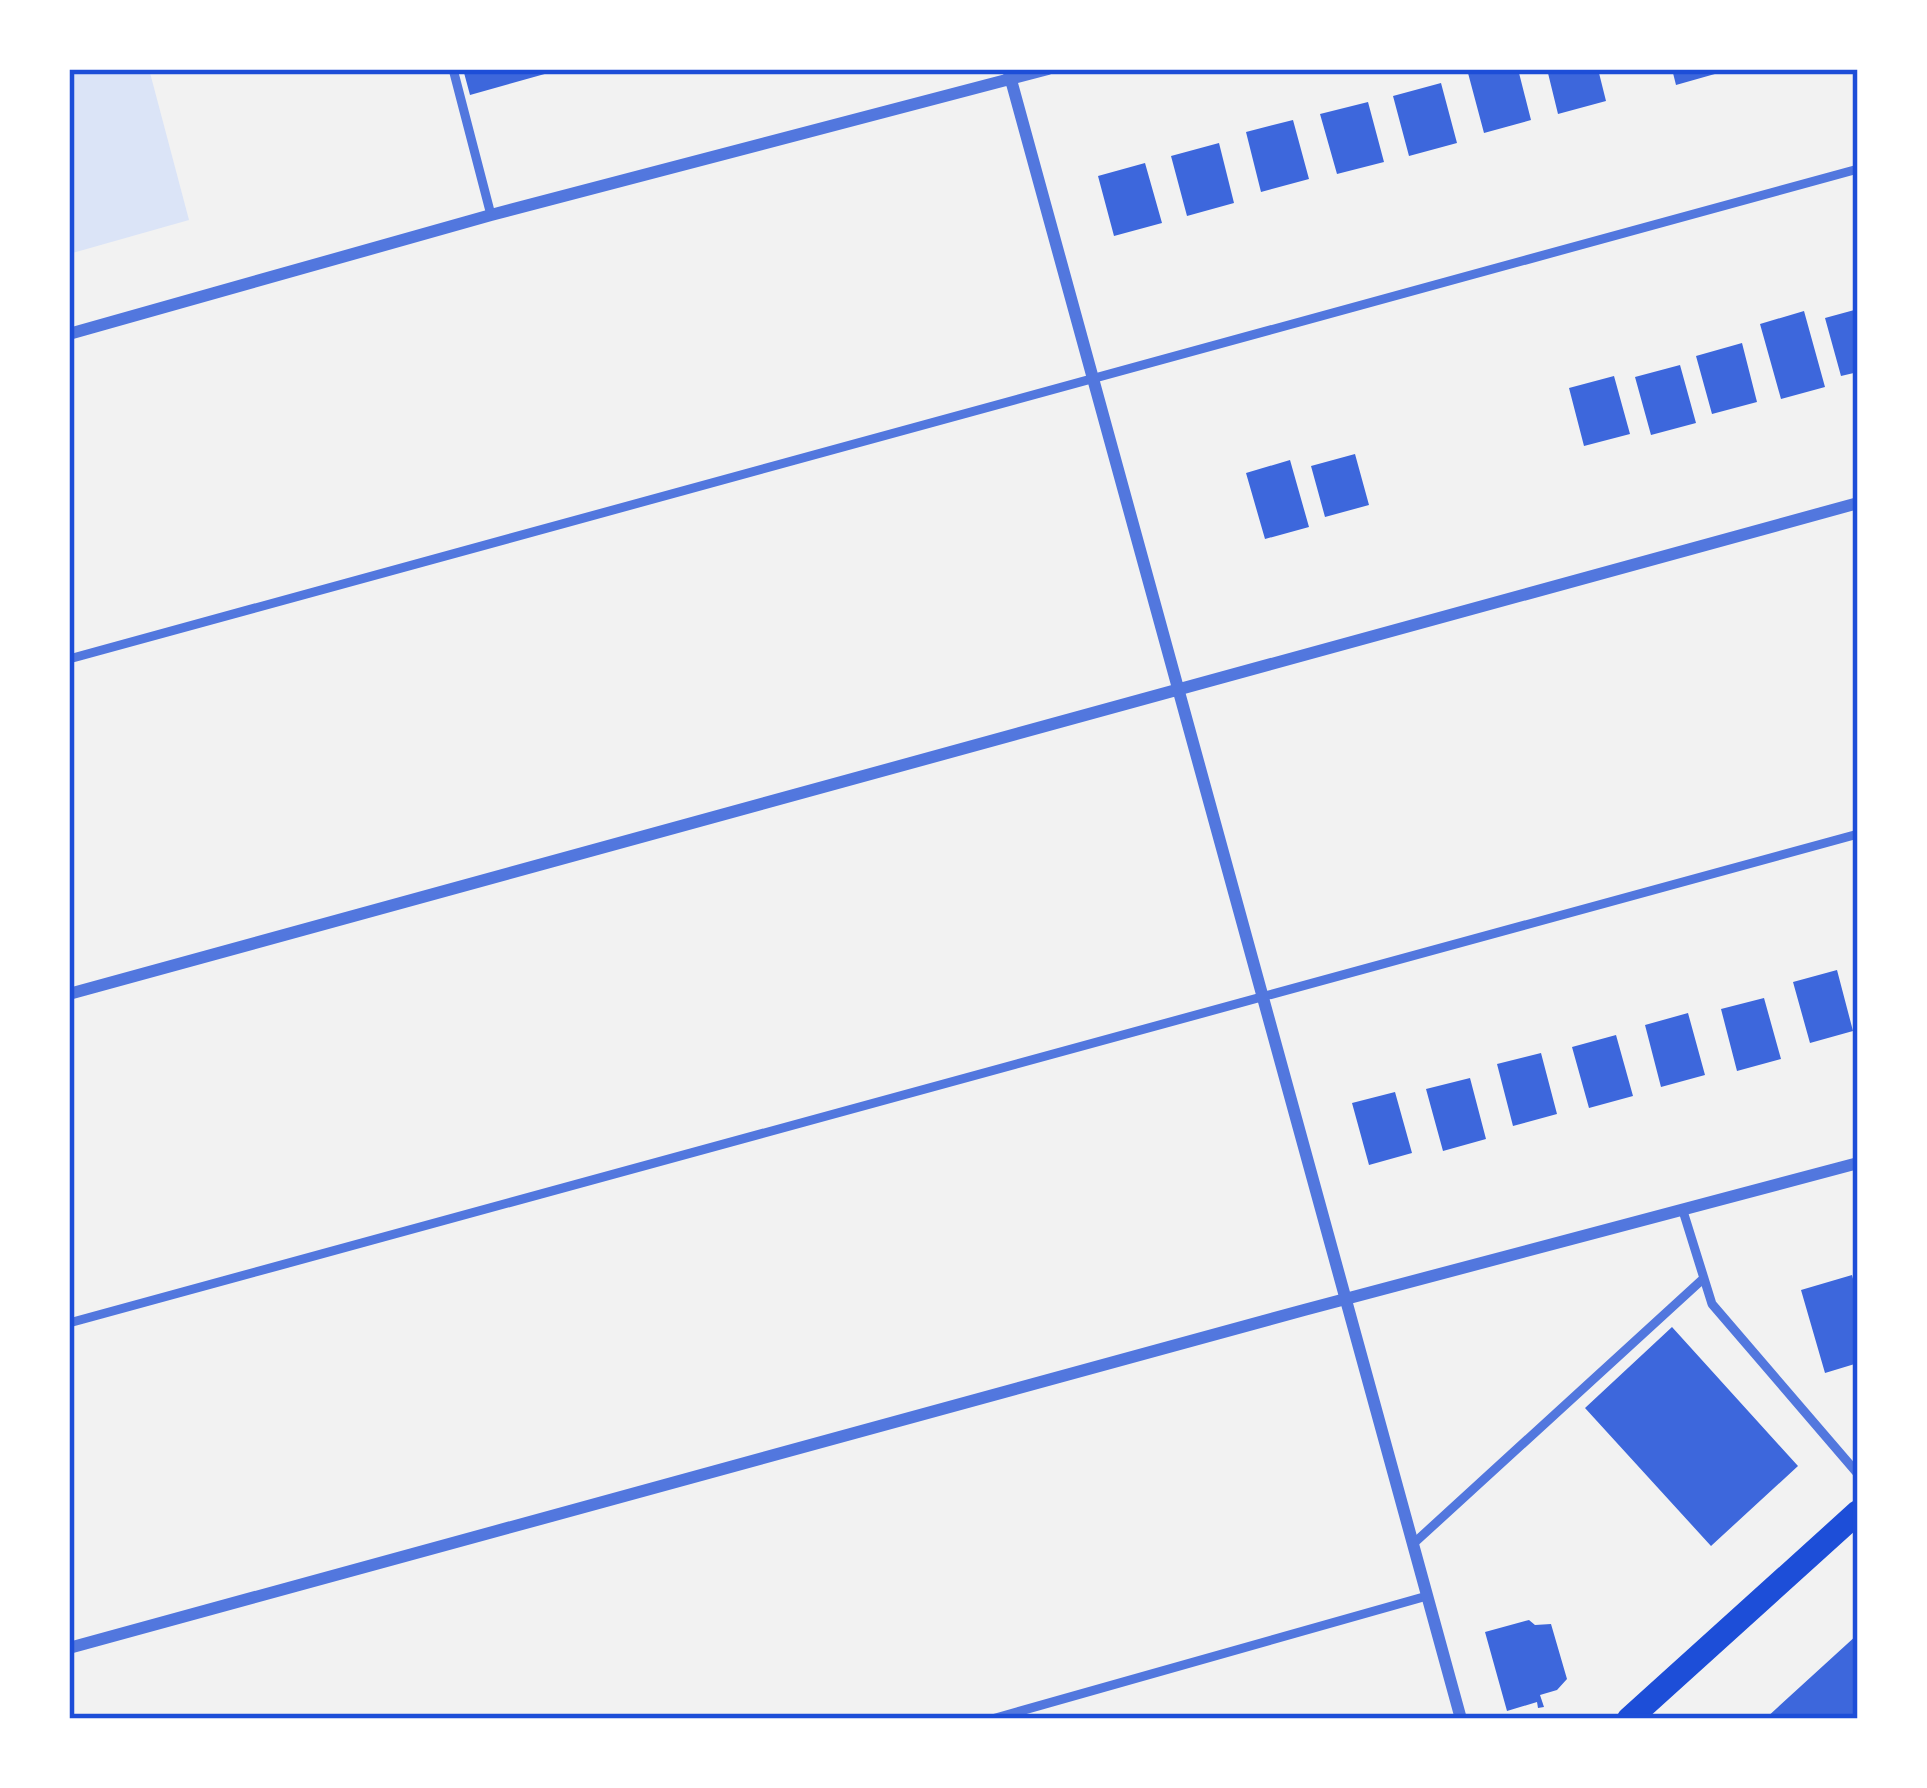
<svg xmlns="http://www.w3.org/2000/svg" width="1927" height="1788" viewBox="0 0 1927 1788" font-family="Poppins,sans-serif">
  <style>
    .green { fill: #dbe4f7 }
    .building { fill: #3d67dc }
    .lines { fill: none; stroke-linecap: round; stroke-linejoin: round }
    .service { stroke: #5277de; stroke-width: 9 }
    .minor { stroke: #5277de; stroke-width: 12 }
    .secondary { stroke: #1d4ed8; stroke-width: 24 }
    .neatline { fill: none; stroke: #1d4ed8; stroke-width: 4.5 }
  </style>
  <rect width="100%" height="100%" fill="#f2f2f2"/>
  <path class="green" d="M69,69h80l40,151 -120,34z"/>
  <path class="building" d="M463,69h96v1l-89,25z
    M1483,69h35l13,51 -47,13 -16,-60z
    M1547,69h51l8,32 -48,13z
    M1672,69h57v1l-53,15z
    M1441,83l16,60 -48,13 -16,-60z
    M1368,102l16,60 -47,12 -17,-60z
    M1293,120l16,59 -48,13 -15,-60z
    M1219,143l15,60 -47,13 -16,-60z
    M1145,163l17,60 -48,13 -16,-60z
    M1858,309v63l-17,4 -16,-58z
    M1804,311l21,76 -44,12 -21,-75z
    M1742,343l15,59 -45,12 -16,-58z
    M1680,365l16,58 -45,12 -16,-58z
    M1614,376l16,58 -46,12 -15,-58z
    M1355,454l14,51 -44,12 -14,-51z
    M1290,460l19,67 -44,12 -19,-66z
    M1837,970l16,61 -43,12 -17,-61z
    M1764,998l17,61 -44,12 -16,-62z
    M1688,1013l17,62 -44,12 -16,-62z
    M1616,1035l17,61 -44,12 -17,-61z
    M1541,1053l16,61 -44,12 -16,-62z
    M1470,1078l16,61 -43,12 -17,-62z
    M1395,1092l17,61 -43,12 -17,-62z
    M1852,1275l6,23v65l-33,10 -24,-83z
    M1672,1327l126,139 -87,80 -126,-138z
    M1529,1620l6,5 16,-1 16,55 -10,11 -17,5 4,12 -6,1 -1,-6 -30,9 -22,-79z
    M1858,1634v85h-93z"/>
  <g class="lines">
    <path class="service" d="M453,69l38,146
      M69,659l1789,-490
      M1683,1211l29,93 146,170
      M69,1323l1789,-489
      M1413,1544l291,-266
      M992,1719l435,-123"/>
    <path class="minor" d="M1008,69l453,1650
      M69,334l422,-119 557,-146
      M69,994l1789,-491
      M69,1648l1235,-338 554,-147"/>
    <path class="secondary" d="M1629,1719l229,-207"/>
  </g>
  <rect width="1927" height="1788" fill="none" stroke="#ffffff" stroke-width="144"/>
  <rect x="72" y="72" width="1783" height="1644" class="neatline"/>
</svg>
